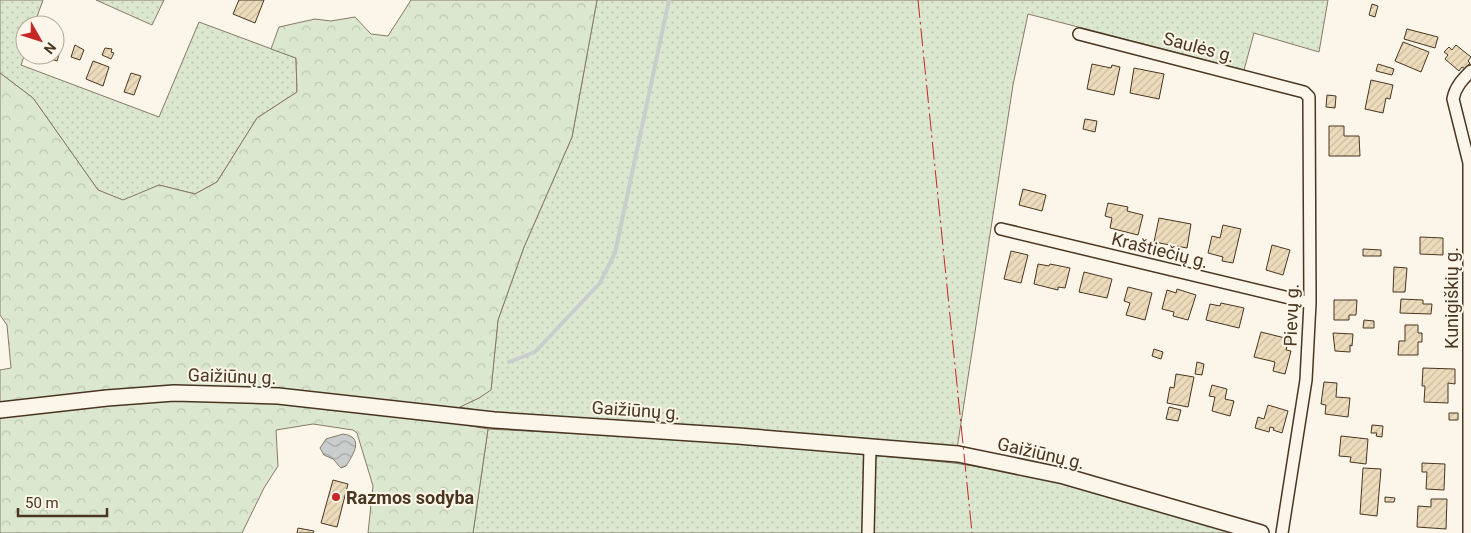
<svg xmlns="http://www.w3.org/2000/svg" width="1471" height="533" viewBox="0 0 1471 533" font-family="Roboto,sans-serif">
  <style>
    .grass { fill: url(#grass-dots); stroke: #887966 }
    .forest { fill: url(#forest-crowns); stroke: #887966 }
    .water { fill: url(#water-waves); stroke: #887966 }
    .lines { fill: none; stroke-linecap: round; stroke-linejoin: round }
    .stream { stroke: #c9cecd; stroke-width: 4 }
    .building { fill: url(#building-hatch); stroke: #4a3520 }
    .street-casing { stroke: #4a3520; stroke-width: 14 }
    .secondary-casing { stroke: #4a3520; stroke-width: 18 }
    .street { stroke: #fbf6e9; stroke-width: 11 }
    .secondary { stroke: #fbf6e9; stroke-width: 15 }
    .power { stroke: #c62828; stroke-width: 1; stroke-dasharray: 18 4 2.5 4; stroke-linecap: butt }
    .poi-dot { fill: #c62828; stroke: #fbf6e9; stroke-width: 2 }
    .labels { text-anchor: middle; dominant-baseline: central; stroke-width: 4; stroke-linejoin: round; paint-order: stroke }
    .street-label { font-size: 18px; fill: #4a3520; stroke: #fbf6e9 }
    .poi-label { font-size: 18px; font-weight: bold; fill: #4a3520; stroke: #fbf6e9; text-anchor: start }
  </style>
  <defs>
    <pattern id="grass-dots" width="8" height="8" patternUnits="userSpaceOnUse" patternTransform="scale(1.25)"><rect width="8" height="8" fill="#dce7d0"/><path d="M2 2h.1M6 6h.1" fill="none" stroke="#bec7b2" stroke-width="1.8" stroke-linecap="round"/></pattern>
    <pattern id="forest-crowns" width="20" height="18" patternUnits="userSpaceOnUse" patternTransform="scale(1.25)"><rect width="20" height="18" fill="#dce7d0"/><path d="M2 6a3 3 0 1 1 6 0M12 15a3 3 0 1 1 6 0" fill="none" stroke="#bec7b2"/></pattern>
    <pattern id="water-waves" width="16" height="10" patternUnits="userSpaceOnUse" patternTransform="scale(1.25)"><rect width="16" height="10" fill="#c9cecd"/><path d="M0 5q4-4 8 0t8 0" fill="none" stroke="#a5a8a6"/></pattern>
    <pattern id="building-hatch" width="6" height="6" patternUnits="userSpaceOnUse" patternTransform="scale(1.25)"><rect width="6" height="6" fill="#ecdcbc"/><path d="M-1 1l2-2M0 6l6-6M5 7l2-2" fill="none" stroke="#ccbda1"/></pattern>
  </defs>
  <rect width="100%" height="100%" fill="#fbf6e9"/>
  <path class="grass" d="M0,0h43l-9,25h-9v28l-4,12 138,52 40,-95 97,36 1,34 -40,26 -40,64 -22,12 -36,-9 -36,16 -25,-11 -65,-92 -33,-25z
    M96,0h68l-12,25z
    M597,0h731l-9,52 -65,-19 -10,37 -216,-56 -15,71 -56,364 -458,-35 -41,-7 21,-9 12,-9 7,-69 26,-73 48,-110z
    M488,429l248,13 218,21 95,15 189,55h-765z"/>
  <path class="forest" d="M411,0h186l-25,137 -48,110 -26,73 -7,70 -12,8 -21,10 7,17 23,4 -15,104h-105l5,-47 -16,-53 -4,-3 -40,-6 -37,6 2,36 -14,22 -22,45h-242v-163l11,-2 -4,-43 -7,-10v-242l33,25 65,92 25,10 36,-15 36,9 22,-12 40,-64 40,-26 -1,-34 -25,-9 8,-22 36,-8 16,2 24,-4 16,17 17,2z"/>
  <path class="water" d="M343,434c22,3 10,21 3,32l-5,2 -8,-9 -9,-4 -4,-7 6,-9z"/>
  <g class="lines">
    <path class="stream" d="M509,362l26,-10 65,-69 15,-30 54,-253"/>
  </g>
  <path class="building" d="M239,0h25l-9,23 -22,-9z
    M1372,4l6,2 -3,11 -6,-2z
    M1407,29l31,8 -3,11 -31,-9z
    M1403,42l26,10 -8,20 -26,-11z
    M75,45l9,5 -4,10 -9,-3z
    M1456,45l15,12 -3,4 2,2 -5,6 -3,-2 -3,4 -14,-12 3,-4 -4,-3 5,-5 3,3z
    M55,46l6,2 -4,13 -6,-2 1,-4h3z
    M105,48l7,1 -1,3 3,1 -3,6 -9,-4z
    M93,61l16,6 -6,19 -17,-7z
    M1092,64l19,4 1,-3 8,2 -6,28 -27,-6z
    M1378,64l16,5 -2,6 -16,-4z
    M1134,68l30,6 -5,25 -29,-6z
    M131,73l10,3 -7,19 -10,-3z
    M1371,80l22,5 -3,14 -4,-1 -3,15 -18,-4z
    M1327,95l9,1 -1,12 -9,-1z
    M1085,119l12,2 -2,11 -12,-3z
    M1329,126h15v10h15l1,20h-31z
    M1023,189l23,6 -4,16 -23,-6z
    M1108,203l20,4 -1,4 16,4 -5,20 -28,-7 2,-10 -7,-2z
    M1159,218l32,6 -4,24 -33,-6z
    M1223,225l18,4 -8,34 -11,-2 1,-4 -15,-4 4,-17 8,2z
    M1420,237l23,1v17l-23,-1z
    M1272,245l18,5 -7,25 -17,-5z
    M1363,249l18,1v6h-18z
    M1011,251l17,4 -7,28 -17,-4z
    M1038,264l11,2 1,-2 20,4 -5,20 -7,-1v3l-24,-6z
    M1394,267l13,1 -2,24h-12z
    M1084,272l28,7 -5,19 -28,-6z
    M1128,287l24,6 -7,27 -19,-5 4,-12 -6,-2z
    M1177,289l19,6 -8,25 -15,-4 1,-4 -12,-3 5,-19 9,3z
    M1401,299l22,1v4h9l-1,10 -31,-1z
    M1334,300h23l-1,15h-7v5h-15z
    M1221,303l23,5 -5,20 -33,-8 4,-16 10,2z
    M1364,320l10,1v7h-11z
    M1405,325h13v8h4v9h-4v13h-20l1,-14h6z
    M1261,332l28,7 -3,11 5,1 -6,23 -12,-3 2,-9 -21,-5z
    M1333,333l20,1 -1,12 -2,-1v7l-15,-1z
    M1154,349l9,3 -2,7 -9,-3z
    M1197,362l7,2 -2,11 -7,-1z
    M1423,368l32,1v15l-7,-1v20l-24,-1 1,-16h-3z
    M1176,374l18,3 -6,30 -21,-4 3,-16 4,1z
    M1324,382l13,1 -1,14 14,1 -2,19 -23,-3 1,-9 -5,-1z
    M1212,385l15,4 -2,10 9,2 -4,15 -18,-5 3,-14 -6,-1z
    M1268,405l20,6 -6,22 -9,-3 1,-2 -4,-1 -1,5 -14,-4 3,-11 6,2z
    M1169,407l12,3 -3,11 -12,-2z
    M1449,413h9v7h-9z
    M1372,425l11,1 -1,11 -6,-1 1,-3h-6z
    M1341,436l27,3 -2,25 -16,-2 1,-5 -12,-1z
    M1422,463l23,1 -1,26 -18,-1 1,-17h-5z
    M1363,468l18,1 -4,47 -17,-2z
    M333,480l15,4 -11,43 -16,-4z
    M1385,497l10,1 -1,4h-9z
    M1431,499h16l-1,30 -29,-2 1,-21 13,1z
    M298,528l16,3 -1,2h-16z"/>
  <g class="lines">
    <defs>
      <path id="street" d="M1079,34l225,58 5,5 1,206 -4,77 -24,153
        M1001,229l309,74
        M868,533l2,-86
        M1469,533v-370l-16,-64c2,-12 10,-20 18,-28"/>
      <path id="secondary" d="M0,410l107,-12 67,-5 104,3 216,24 244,16 220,18 106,22 197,57"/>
    </defs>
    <use href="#street" class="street-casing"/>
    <use href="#secondary" class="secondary-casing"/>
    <use href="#street" class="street"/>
    <use href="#secondary" class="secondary"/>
    <path class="power" d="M918,0l54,533"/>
  </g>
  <circle class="poi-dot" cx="336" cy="497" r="5"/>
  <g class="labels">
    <g class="street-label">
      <text transform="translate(1199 47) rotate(15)">Saulės g.</text>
      <text transform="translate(1160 250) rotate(14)">Kraštiečių g.</text>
      <text transform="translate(1451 298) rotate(-90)">Kunigiškių g.</text>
      <text transform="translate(1291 315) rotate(-88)">Pievų g.</text>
      <text transform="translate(232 376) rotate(2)">Gaižiūnų g.</text>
      <text transform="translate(636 410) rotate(4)">Gaižiūnų g.</text>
      <text transform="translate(1041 453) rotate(13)">Gaižiūnų g.</text>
    </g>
    <g class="poi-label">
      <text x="346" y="497">Razmos sodyba</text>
    </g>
  </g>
  <g transform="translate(40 40) rotate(129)"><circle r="24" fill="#fbf6e9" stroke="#b4a999"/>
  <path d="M0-4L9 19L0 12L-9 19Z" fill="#c62828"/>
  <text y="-8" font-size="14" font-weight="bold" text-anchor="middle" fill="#4a3520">N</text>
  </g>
  <path d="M18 508v8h89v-8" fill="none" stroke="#4a3520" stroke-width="2.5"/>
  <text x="25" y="508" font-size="15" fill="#4a3520" stroke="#fbf6e9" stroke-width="4" paint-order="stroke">50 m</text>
</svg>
